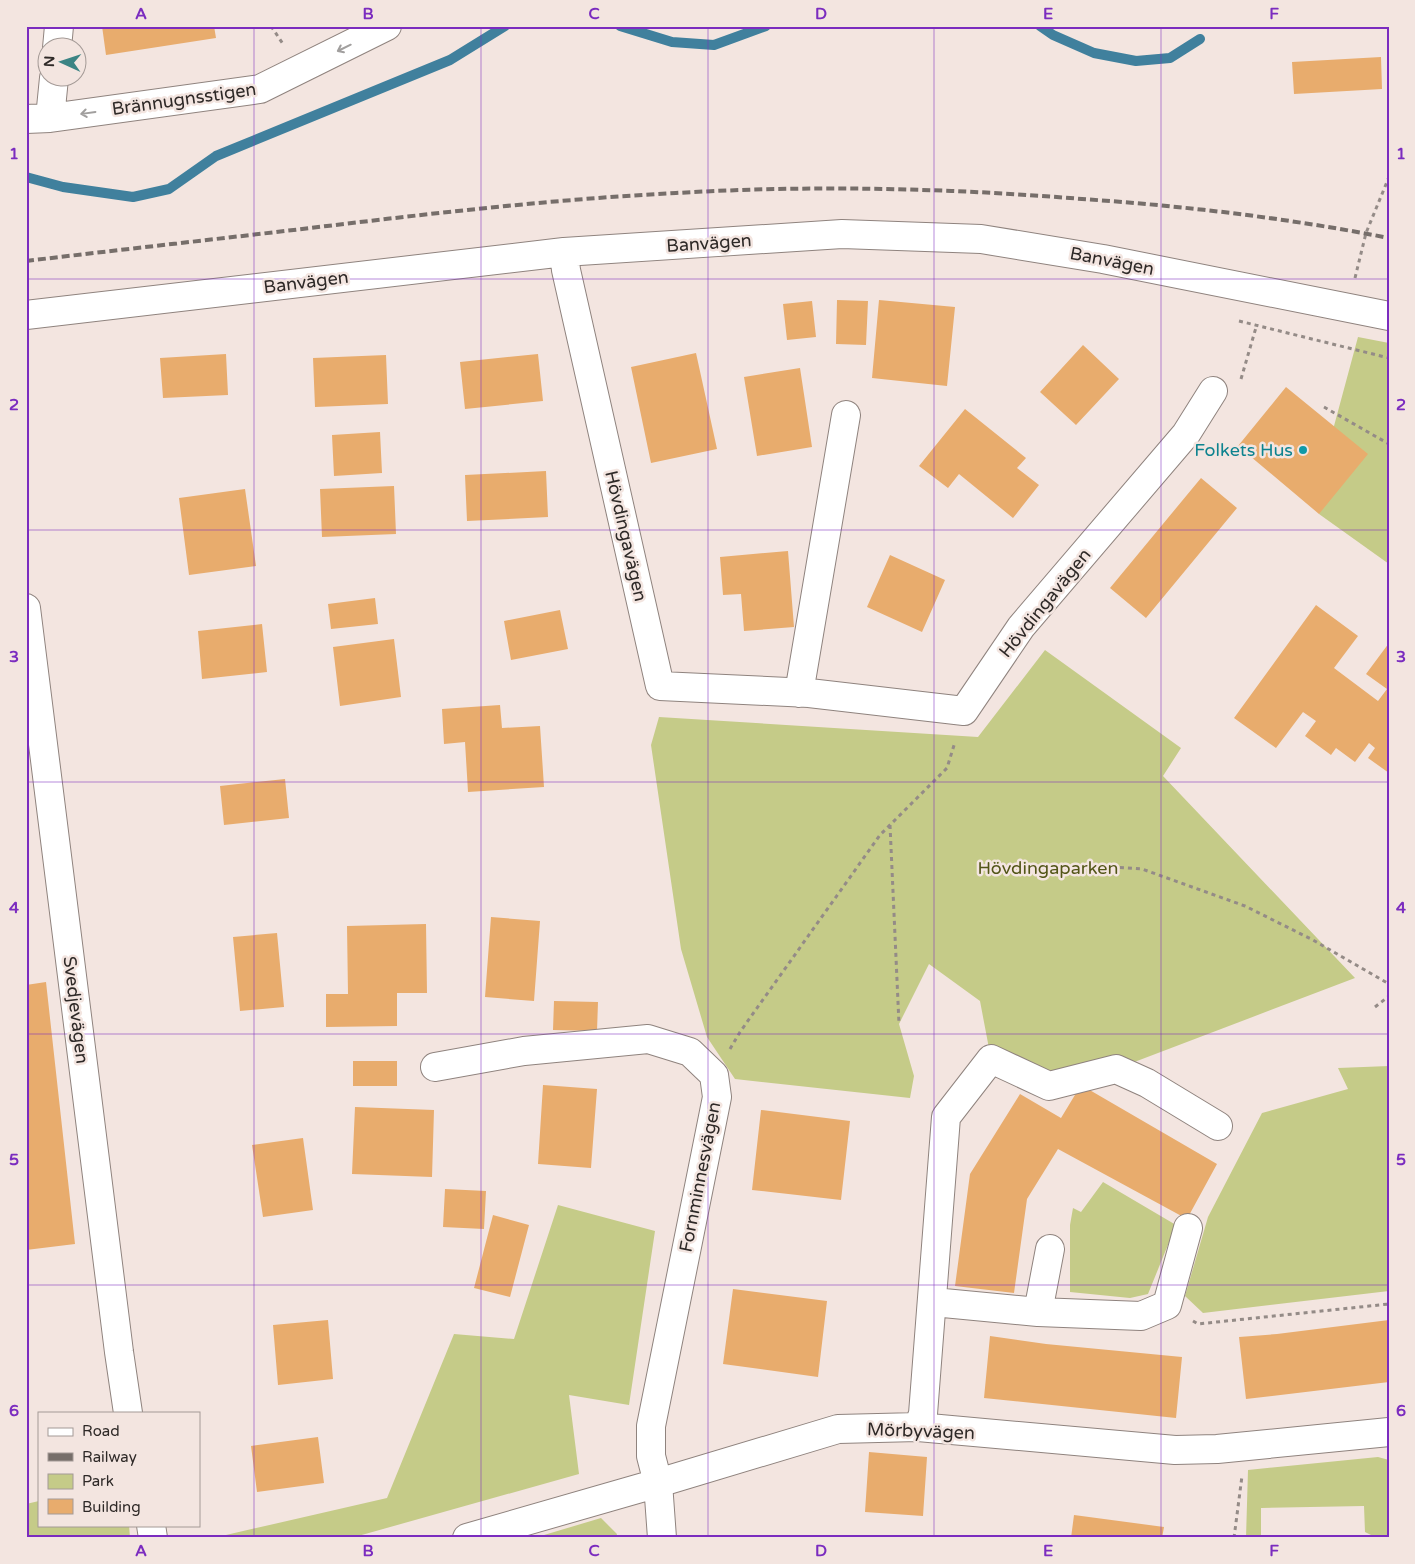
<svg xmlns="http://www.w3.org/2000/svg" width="1415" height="1564" viewBox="0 0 1415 1564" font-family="'Varela Round',sans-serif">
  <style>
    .green { fill: #c5cb88 }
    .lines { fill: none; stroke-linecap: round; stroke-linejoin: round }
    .stream { stroke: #40809d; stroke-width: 10 }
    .building { fill: #e8ac6d }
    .minor-casing { stroke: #8f837e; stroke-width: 30 }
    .path { stroke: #948b87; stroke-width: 3; stroke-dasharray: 4 4; stroke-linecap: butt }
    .minor { stroke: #fff; stroke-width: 28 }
    .rail { stroke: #766e6a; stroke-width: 4; stroke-dasharray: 8 4; stroke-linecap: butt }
    .oneway { stroke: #a19f9e }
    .grid { fill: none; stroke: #7b2cbf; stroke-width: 1; stroke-opacity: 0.55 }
    .culture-dot { fill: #0f9aa8; stroke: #f3e5e0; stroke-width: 2 }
    .labels { text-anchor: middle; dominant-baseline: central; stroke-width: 5; stroke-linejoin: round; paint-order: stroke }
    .street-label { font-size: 18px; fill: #2e2927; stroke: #f3e5e0 }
    .culture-label { font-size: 18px; fill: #0d838f; stroke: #f3e5e0; text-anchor: end }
    .park-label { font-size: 18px; fill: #525517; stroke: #f3e5e0 }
    .neatline { fill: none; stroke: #7b2cbf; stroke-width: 2 }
    .grid-label { font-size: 16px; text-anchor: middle; font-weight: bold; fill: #7b2cbf }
  </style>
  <rect width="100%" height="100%" fill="#f3e5e0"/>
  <path class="green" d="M1358,337l31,6v221l-70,-50 15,-88z
    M1045,650l136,98 -18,28 192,202 -239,91 -67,17 -58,-27 -11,-58 -51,-37 -30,60 15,52 -4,22 -175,-19 -28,-42 -26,-88 -30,-204 8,-28 319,20z
    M1389,1066v225l-186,22 -18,-17 23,-79 54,-104 86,-24 -10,-21z
    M1103,1182l73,43 -28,69 -18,4 -60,-6v-67l3,-17 8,4z
    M558,1205l97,26 -26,174 -60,-10 10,79 -228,64h-138l174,-40 67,-164 60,5z
    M1378,1457l11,3v75h-18l-6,-3 -1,-26 -103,2v30h-15l2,-68z
    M39,1501v24h90l1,13h-104v-34z
    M601,1518l16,16 -1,4h-82z"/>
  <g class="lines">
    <path class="stream" d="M620,26l52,16 42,3 52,-19
      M1040,26l13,9 41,18 42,8 34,-3 30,-19
      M26,177l37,10 70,10 36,-8 47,-33 234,-96 55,-34"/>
  </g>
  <path class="building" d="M102,26h112l2,12 -110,17z
    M1381,57l1,32 -88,5 -2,-32z
    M837,300l31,1 -2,44 -30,-1z
    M879,300l76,7 -8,79 -75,-8z
    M812,301l4,36 -29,3 -4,-36z
    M1083,345l36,34 -43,46 -36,-33z
    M696,353l21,96 -66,14 -20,-96z
    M226,354l2,41 -65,3 -3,-40z
    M538,354l5,47 -78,8 -5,-47z
    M386,355l2,49 -73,3 -2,-49z
    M800,368l12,79 -55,9 -13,-79z
    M1286,387l82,67 -49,60 -81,-68z
    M965,409l61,49 -9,10 22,17 -26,33 -54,-44 -11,14 -29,-22z
    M380,432l2,41 -48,3 -2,-41z
    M546,471l2,46 -81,4 -2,-46z
    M1201,478l36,30 -91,110 -36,-30z
    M394,486l2,48 -74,3 -2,-48z
    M245,489l11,77 -67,9 -10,-77z
    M788,551l6,76 -50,4 -3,-37 -18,1 -3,-38z
    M890,555l55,25 -23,52 -55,-25z
    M375,598l3,26 -47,5 -3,-25z
    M1316,605l42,31 -24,32 44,33 9,-12 -21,-15 23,-31v130l-21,-15 7,-10 -6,-5 -14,19 -19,-14 -5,7 -26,-19 11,-15 -13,-9 -27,36 -42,-30z
    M560,610l8,39 -57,11 -7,-39z
    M262,624l5,48 -65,7 -4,-48z
    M394,639l7,58 -61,9 -7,-59z
    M500,705l2,23 38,-2 4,61 -76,5 -3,-50 -21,2 -2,-35z
    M285,779l4,39 -65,7 -4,-39z
    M491,917l49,4 -6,80 -49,-4z
    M426,924l1,69h-30v33l-71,1v-33h22l-1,-68z
    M277,933l7,74 -44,4 -7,-74z
    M46,982l29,262 -49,6v-265z
    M554,1001l44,1 -1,29 -44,-1z
    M353,1061h44v25h-44z
    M543,1085l54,4 -6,79 -53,-4z
    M1081,1085l136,79 -30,55 -129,-70 -31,50 -13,94 -59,-7 15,-112 50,-80 41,24z
    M355,1107l79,3 -2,67 -80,-3z
    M761,1110l89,11 -9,79 -89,-10z
    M303,1138l10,72 -50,7 -11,-72z
    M445,1189l41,2 -2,38 -41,-2z
    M493,1215l36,10 -19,72 -36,-9z
    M733,1289l94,12 -9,76 -95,-13z
    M328,1320l5,59 -55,6 -5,-60z
    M1389,1320v62l-143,17 -7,-62 38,-3z
    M990,1336l56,8 136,13 -6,61 -192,-20z
    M318,1437l6,46 -67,9 -6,-46z
    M869,1452l58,5 -4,59 -58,-4z
    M1074,1515l90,12 -2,11h-91z"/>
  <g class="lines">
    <defs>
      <path id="minor" d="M57,48l2,-22
        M50,118l4,-40
        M26,119l24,-1 210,-29 127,-63
        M564,252l2,18 94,416 149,7 155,18 57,-84 165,-193 27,-43
        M26,315l538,-63 278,-18 139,5 122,20 286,57
        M26,608l93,744 9,61
        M799,693l47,-278
        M435,1067l89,-16 124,-12 42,13 24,23 3,22 -66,329v30l7,27 4,55
        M933,1302l105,10 103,4 26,-11 21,-77
        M1038,1312l12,-63
        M918,1427l5,-13 23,-297 45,-58 58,27 67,-17 31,14 71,43
        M151,1525l2,13
        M467,1538l191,-55 180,-54 80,-2 257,23 42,-1 172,-17"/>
    </defs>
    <use href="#minor" class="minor-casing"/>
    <path class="path" d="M271,26l12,18
      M1355,278l11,-45 23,-56
      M1239,321l150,37
      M1241,379l16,-55
      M1324,407l65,37
      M890,825l9,199
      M1000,865l94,1 48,3 103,37 68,34 76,44
      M1375,1007l14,-11
      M730,1049l10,-17 140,-197 67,-67 8,-26
      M1193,1321l5,3 191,-20
      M1234,1538l8,-62"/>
    <use href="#minor" class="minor"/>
    <path class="rail" d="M26,261c100,-12 201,-23 301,-35 116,-14 232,-27 349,-33 136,-8 271,-5 406,6 103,7 205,19 307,39"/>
  </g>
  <defs><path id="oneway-shaft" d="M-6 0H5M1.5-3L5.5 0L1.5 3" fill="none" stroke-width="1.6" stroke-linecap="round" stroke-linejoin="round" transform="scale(1.25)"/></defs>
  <g class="oneway">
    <use href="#oneway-shaft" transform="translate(344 48) rotate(154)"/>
    <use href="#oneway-shaft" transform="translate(88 113) rotate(172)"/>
  </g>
  <path class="grid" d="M254,26v1512M481,26v1512M708,26v1512M934,26v1512M1161,26v1512M26,279h1363M26,530h1363M26,782h1363M26,1034h1363M26,1285h1363"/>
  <circle class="culture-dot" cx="1303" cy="450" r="5"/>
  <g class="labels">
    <g class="street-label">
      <text transform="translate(184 99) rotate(-8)">Brännugnsstigen</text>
      <text transform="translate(709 243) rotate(-4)">Banvägen</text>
      <text transform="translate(1112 261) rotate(11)">Banvägen</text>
      <text transform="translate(306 282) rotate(-7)">Banvägen</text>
      <text transform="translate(626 536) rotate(77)">Hövdingavägen</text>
      <text transform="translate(1045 603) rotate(-51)">Hövdingavägen</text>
      <text transform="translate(76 1010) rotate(83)">Svedjevägen</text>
      <text transform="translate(700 1177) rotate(-79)">Fornminnesvägen</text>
      <text transform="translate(921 1431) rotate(2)">Mörbyvägen</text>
    </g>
    <g class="culture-label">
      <text x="1293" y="450">Folkets Hus</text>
    </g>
    <g class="park-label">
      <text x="1048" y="868">Hövdingaparken</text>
    </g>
  </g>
  <rect width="1415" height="1564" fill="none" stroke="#f3e5e0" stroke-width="55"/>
  <rect x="38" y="1412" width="162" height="115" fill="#f3e5e0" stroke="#a49a96"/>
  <rect x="48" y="1428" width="25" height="8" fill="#ffffff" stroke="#a49a96"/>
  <text x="82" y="1436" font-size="15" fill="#2e2927">Road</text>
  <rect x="48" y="1453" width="25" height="8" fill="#766e6a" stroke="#a49a96"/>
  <text x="82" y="1462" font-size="15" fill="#2e2927">Railway</text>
  <rect x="48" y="1474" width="25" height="15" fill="#c5cb88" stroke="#a49a96"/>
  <text x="82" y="1486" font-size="15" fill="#2e2927">Park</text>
  <rect x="48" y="1499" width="25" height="15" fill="#e8ac6d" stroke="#a49a96"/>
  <text x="82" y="1512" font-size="15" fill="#2e2927">Building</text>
  <g transform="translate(62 62) rotate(273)"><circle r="24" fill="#f3e5e0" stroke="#a49a96"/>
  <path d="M0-4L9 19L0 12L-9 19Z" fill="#3b8484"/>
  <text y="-8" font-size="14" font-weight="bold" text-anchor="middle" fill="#2e2927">N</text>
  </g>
  <rect x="28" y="28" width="1360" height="1508" class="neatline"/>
  <g class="grid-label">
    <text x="141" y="19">A</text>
    <text x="368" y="19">B</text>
    <text x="594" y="19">C</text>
    <text x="821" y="19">D</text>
    <text x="1048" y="19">E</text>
    <text x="1274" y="19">F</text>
    <text x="14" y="159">1</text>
    <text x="1401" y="159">1</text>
    <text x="14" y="410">2</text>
    <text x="1401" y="410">2</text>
    <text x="14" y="662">3</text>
    <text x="1401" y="662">3</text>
    <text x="14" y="913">4</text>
    <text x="1401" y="913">4</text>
    <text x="14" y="1165">5</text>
    <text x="1401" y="1165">5</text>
    <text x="14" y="1416">6</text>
    <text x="1401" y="1416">6</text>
    <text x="141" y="1556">A</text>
    <text x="368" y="1556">B</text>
    <text x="594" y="1556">C</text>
    <text x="821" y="1556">D</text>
    <text x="1048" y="1556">E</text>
    <text x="1274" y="1556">F</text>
  </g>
</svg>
